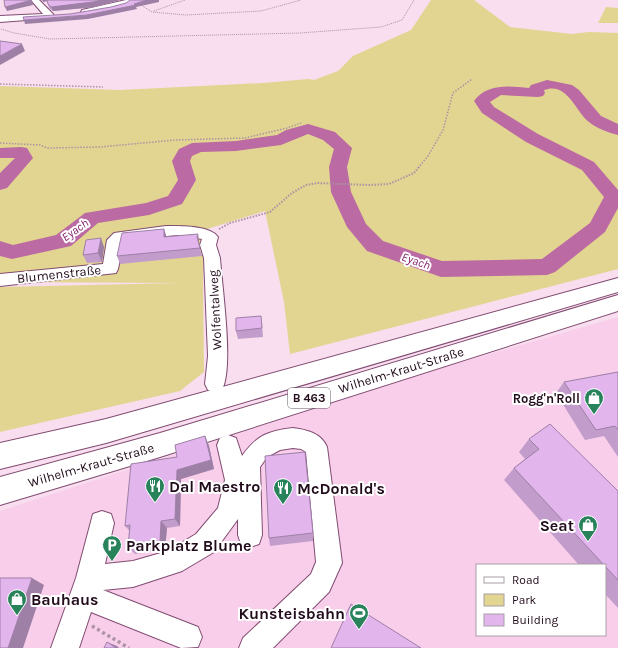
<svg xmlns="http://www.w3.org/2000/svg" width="618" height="648" viewBox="0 0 618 648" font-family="Karla,sans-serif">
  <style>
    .built { fill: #f9ceea; fill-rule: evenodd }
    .green { fill: #e2d591 }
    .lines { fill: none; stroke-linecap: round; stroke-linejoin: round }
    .river { fill: #bb6aa3; fill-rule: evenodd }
    .minor-casing { stroke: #814b71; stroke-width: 2 }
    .highway-casing { stroke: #814b71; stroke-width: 2 }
    .path-far3 { stroke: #ab93a3; stroke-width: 1; stroke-dasharray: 1 1; stroke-linecap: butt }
    .path-far2 { stroke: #ab93a3; stroke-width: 1.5; stroke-dasharray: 1.5 1.5; stroke-linecap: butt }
    .path-far1 { stroke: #ab93a3; stroke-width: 2; stroke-dasharray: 1.5 1.5; stroke-linecap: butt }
    .path { stroke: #ab93a3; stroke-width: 3.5; stroke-dasharray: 3 3; stroke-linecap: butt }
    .minor { fill: #fff; fill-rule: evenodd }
    .highway { fill: #fff; fill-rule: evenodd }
    .wall { fill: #c29dcc }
    .shaded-wall { fill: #9e7fa6 }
    .building { fill: #e2b6ed; stroke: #9e7fa6 }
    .labels { text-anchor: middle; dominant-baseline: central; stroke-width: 4; stroke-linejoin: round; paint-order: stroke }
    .far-water-label { font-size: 12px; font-style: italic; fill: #84226c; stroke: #fff }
    .shield { fill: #fff; stroke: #645560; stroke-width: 1 }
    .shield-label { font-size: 12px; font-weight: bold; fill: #220c1c }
    .street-label { font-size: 13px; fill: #220c1c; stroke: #fff }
    .poi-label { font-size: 13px; font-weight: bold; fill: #220c1c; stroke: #fff; text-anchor: end }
    .near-poi-label { font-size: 16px; font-weight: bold; fill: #220c1c; stroke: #fff; text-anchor: start }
  </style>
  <rect width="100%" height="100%" fill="#f8deef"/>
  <path class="built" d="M618,317v331h-618v-137l431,-140zM477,565h128v70h-128z"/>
  <path class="green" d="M431,0h43l36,27 62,7 17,-2 29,1v236l-328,85 -6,-52 -19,-91 -61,19 -1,53 1,89 -24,19 -180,41v-145l179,-4 -179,-1v-196l120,4 143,-7 45,-4 6,1 24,-9 15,-15 58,-26z
    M606,7l12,1v15h-20z"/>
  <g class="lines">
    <path class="river" d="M547,80l25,5 7,5 22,26 17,8v11c-9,-2 -22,-7 -29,-13 -13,-10 -22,-41 -45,-32l1,3 -2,3 -5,1 -37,-2 -11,7 4,5 44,27 56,28 24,28v18l-13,24 -50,40 -8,3 -106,2 -74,-26 -20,-24 -16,-35 -2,-25 5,-18 -11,-9 -15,-6 -27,11 -45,6 -35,1 -9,4 -2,5 6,19 -14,24 -33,11 -51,8 -27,23 -59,13 -12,-3v-15l13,4 43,-10 29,-22 61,-10 22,-7 10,-16 -6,-19 7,-12 13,-6 44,-2 41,-6 9,-5 22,-6 27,8 17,16 -5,19 4,25 15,32 17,17 59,20 100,-2 48,-36 14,-26 -22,-27 -56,-28 -44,-29 -8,-12c13,-18 36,-15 55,-13l2,-3z
      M21,147l6,1 6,10 -26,30 -7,2v-17l15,-15h-15v-10z"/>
    <defs>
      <path id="minor" d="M31,0h8l14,14 1,2 -1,2 -53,4v-6l43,-2z
        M126,0h10l-6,5 -45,9 -4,-2 1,-2z
        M166,226c12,0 44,-1 52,11l-2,8 4,13c2,30 14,108 2,132l-7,2 -7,-2 -3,-6 3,-28 -4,-98 -4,-13 2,-6 -24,-4 -54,5 -6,29 -2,4 -116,13v-12l103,-10 4,-24 7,-7z
        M293,428c14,2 28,5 34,19l15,116 -13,29 -56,56h-34l4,-10 68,-64 5,-12 -10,-110 -5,-3 -8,-1 -13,2 -13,7 -7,10 2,68 -3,9 -9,3 -9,-3 -3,-9v-16l-24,33 -32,19 -49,16 -30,3 95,37 4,10 -4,10 -17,1 -90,-36 -12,36h-28l25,-70 17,-64 9,-3 9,3 3,9 -9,41 28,-3 35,-10 28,-17 22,-26 7,-28 -8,-35 3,-7 8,-3 8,3 6,18c15,-21 26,-25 51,-28z"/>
      <path id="highway" d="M618,278v14l-512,151 -106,26v-26l106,-24z
        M618,295v16l-458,146 -160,48v-28l160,-44z"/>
    </defs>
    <use href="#minor" class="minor-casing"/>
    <use href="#highway" class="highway-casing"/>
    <path class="path-far3" d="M141,5l11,7 34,3 75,-4 40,-11
      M154,11l31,-11
      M1,29l13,4 36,6 250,-6 81,-6 21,-7 12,-20"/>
    <path class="path-far2" d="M0,84l103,3
      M0,143l40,2 7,3 53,-1 75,-7 70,-2 42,-10 14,-5
      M418,168l10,-12 15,-26 10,-37 19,-14"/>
    <path class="path-far1" d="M219,229l11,-6 40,-11 22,-19 14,-8 11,-2 52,2 20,-1 25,-11 5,-6"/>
    <path class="path" d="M92,626l37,22"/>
    <use href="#minor" class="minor"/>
    <use href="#highway" class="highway"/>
  </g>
  <path class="wall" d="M41,0h79l-25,7 -42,4 -4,-3 -2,-7 -4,1z
    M198,234l1,8v2l3,12 -82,8 -3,-8 49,-19z
    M104,247l-2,15 -15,1 -4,-8z
    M262,324l1,13 -25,2 -2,-8z
    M618,372v85l-14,-21 -19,4 -29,-47 8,-11z
    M205,436l4,10 5,23 -33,10 -1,47 -13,2 -2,21 -30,5 -7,-7 2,-16 -5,-5z
    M529,439l89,52v117l-13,-14v-29h-26l-75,-85 10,-12 11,-9 -6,-7z
    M313,533v8l-43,5 -1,-8z"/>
  <path class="shaded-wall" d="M32,0l1,5 -26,6 -2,-4z
    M43,0h4v1l-4,1z
    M102,0h18l-25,7 -42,4 -2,-4z
    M147,0h12v2l-23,5 1,2 -49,10 -63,5 -1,-4 63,-5z
    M22,44l3,7 -25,14v-9z
    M164,229l3,9 -3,-1z
    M198,234l1,8v3l-2,-8z
    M101,238l3,9 -2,15 -4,-9z
    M205,436l4,10 5,23 -33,10 -1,47 -5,-7 2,-49z
    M161,521l6,7 -2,21 -5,-7z
    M32,578l12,7 -21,63h-15z
    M107,642l10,4 2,2h-3z"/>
  <path class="building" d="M4,0h28l-27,7z
    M47,0h55l-9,2 -42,5 -3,-3z
    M130,0h17l-13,4 2,1 -49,10 -63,5 -1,-3 47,-3 41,-7 15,-4z
    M0,41l22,3 -22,12z
    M164,229v8l34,-3 -1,3 3,11 -83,8 5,-23z
    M101,238l-3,15 -15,2 3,-15z
    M261,316l1,12 -26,3v-13z
    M618,372v58l-3,-4 -19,4 -32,-48z
    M550,424l68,67v89l-13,-14v-1h-1l-90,-97 25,-19 -10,-10z
    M205,436l6,24 -34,10 -2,49 -14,2 -1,21 -32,5 2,-22 -5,1 6,-62 46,-7 -2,-12z
    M305,452l8,81 -44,5 -4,-82z
    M0,578h32l-24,70h-8z
    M351,604l70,44h-90z
    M107,642l9,6h-12z"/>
  <defs>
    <symbol id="shop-pin" viewBox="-11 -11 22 30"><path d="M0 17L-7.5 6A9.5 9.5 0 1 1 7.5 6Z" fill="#28835a" stroke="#fff"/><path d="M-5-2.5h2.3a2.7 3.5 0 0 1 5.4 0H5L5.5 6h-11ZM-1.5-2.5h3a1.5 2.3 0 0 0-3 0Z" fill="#fff"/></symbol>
    <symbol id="restaurant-pin" viewBox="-11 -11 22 30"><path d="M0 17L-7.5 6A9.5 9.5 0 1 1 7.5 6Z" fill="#28835a" stroke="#fff"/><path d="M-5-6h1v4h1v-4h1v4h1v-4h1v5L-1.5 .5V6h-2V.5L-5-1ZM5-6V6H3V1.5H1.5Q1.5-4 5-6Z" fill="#fff"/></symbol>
    <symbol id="parking-pin" viewBox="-11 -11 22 30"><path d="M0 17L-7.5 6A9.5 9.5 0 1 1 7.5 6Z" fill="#28835a" stroke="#fff"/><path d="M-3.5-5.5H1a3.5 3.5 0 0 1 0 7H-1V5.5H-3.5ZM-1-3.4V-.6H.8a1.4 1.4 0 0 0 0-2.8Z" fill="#fff"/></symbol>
    <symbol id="stadium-pin" viewBox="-11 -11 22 30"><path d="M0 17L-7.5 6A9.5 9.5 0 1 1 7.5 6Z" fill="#28835a" stroke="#fff"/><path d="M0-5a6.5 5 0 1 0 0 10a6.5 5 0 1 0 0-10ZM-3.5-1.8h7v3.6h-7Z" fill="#fff"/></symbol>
  </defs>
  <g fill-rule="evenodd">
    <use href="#shop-pin" x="583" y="387" width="22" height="30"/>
    <use href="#restaurant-pin" x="144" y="475" width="22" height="30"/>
    <use href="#restaurant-pin" x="272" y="477" width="22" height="30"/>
    <use href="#shop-pin" x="577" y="514" width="22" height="30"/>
    <use href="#parking-pin" x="101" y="534" width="22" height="30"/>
    <use href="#shop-pin" x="6" y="588" width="22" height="30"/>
    <use href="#stadium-pin" x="348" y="602" width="22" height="30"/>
  </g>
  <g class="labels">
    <g class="far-water-label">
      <text transform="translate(75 230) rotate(-35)">Eyach</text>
      <text transform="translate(416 261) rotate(19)">Eyach</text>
    </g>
    <rect class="shield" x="288" y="388" width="42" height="20" rx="3"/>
    <g class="shield-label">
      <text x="309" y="398">B 463</text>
    </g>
    <g class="street-label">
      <text transform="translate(59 274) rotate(-6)">Blumenstraße</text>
      <text transform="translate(215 310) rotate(-93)">Wolfentalweg</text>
      <text transform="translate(401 370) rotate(-17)">Wilhelm-Kraut-Straße</text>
      <text transform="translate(91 465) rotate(-16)">Wilhelm-Kraut-Straße</text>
    </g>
    <g class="poi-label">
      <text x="580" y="398">Rogg'n'Roll</text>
    </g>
    <g class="near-poi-label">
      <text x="169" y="486">Dal Maestro</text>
      <text x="297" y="488">McDonald's</text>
      <text x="574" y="525" text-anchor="end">Seat</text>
      <text x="126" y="545">Parkplatz Blume</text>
      <text x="31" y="599">Bauhaus</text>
      <text x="345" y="613" text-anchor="end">Kunsteisbahn</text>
    </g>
  </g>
  <rect x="476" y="564" width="130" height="72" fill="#ffffff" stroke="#a79ea4"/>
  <rect x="484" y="577" width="20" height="6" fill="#ffffff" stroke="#a79ea4"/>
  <text x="512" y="584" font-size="12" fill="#220c1c">Road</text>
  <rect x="484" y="594" width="20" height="12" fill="#e2d591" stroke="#a79ea4"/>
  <text x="512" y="604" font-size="12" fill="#220c1c">Park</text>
  <rect x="484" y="614" width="20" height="12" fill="#e2b6ed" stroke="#a79ea4"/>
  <text x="512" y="624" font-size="12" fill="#220c1c">Building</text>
</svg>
